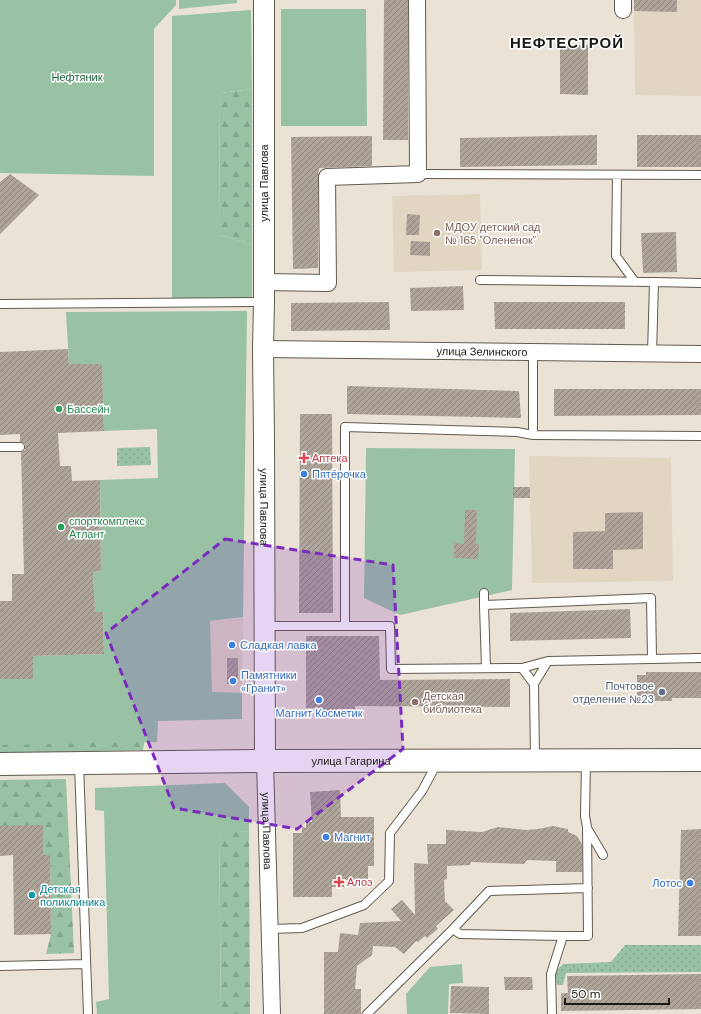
<svg xmlns="http://www.w3.org/2000/svg" width="701" height="1014" viewBox="0 0 701 1014" font-family="'DM Sans',sans-serif">
  <style>
    .built { fill: #e0d6c1 }
    .grass { fill: url(#grass-dots) }
    .forest { fill: url(#forest-firs) }
    .park { fill: #99c2a5 }
    .building { fill: url(#building-hatch) }
    .lines { fill: none; stroke-linecap: round; stroke-linejoin: round }
    .service-casing { stroke: #615b4f; stroke-width: 10 }
    .minor-casing { stroke: #615b4f; stroke-width: 18 }
    .tertiary-casing { stroke: #615b4f; stroke-width: 22 }
    .secondary-casing { stroke: #615b4f; stroke-width: 24 }
    .service { stroke: #fff; stroke-width: 8 }
    .minor { stroke: #fff; stroke-width: 16 }
    .tertiary { stroke: #fff; stroke-width: 20 }
    .secondary { stroke: #fff; stroke-width: 22 }
    .marked { fill: #7b2cbf; fill-opacity: 0.2; stroke: #7b2cbf; stroke-width: 3; stroke-dasharray: 8 5; stroke-linejoin: round }
    .education-dot { fill: #8d6e63; stroke: #fff; stroke-width: 1.5 }
    .leisure-dot { fill: #2e9e5b; stroke: #fff; stroke-width: 1.5 }
    .health-dot { fill: #e0444e; stroke: #fff; stroke-width: 1.5 }
    .shop-dot { fill: #3f7fe0; stroke: #fff; stroke-width: 1.5 }
    .service-dot { fill: #5c6f8a; stroke: #fff; stroke-width: 1.5 }
    .culture-dot { fill: #0f9aa8; stroke: #fff; stroke-width: 1.5 }
    .labels { text-anchor: middle; dominant-baseline: central; stroke-width: 3; stroke-linejoin: round; paint-order: stroke }
    .park-label { font-size: 11px; fill: #1a5e37; stroke: #fff }
    .street-label { font-size: 11px; fill: #1c1a15; stroke: #fff }
    .education-label { font-size: 11px; fill: #785e54; stroke: #fff; text-anchor: start }
    .leisure-label { font-size: 11px; fill: #27864d; stroke: #fff; text-anchor: start }
    .health-label { font-size: 11px; fill: #be3a42; stroke: #fff; text-anchor: start }
    .shop-label { font-size: 11px; fill: #366cbe; stroke: #fff; text-anchor: start }
    .service-label { font-size: 11px; fill: #4e5e75; stroke: #fff; text-anchor: end }
    .culture-label { font-size: 11px; fill: #0d838f; stroke: #fff; text-anchor: start }
    .district-label { font-size: 15px; font-weight: bold; letter-spacing: 1px; fill: #1c1a15; stroke: #fff }
  </style>
  <defs>
    <pattern id="grass-dots" width="8" height="8" patternUnits="userSpaceOnUse"><rect width="8" height="8" fill="#99c2a5"/><path d="M2 2h.1M6 6h.1" fill="none" stroke="#83a68d" stroke-width="1.8" stroke-linecap="round"/></pattern>
    <pattern id="forest-firs" width="22" height="20" patternUnits="userSpaceOnUse"><rect width="22" height="20" fill="#99c2a5"/><path d="M5 1l3.5 6h-7zM16 11l3.5 6h-7z" fill="#83a68d"/></pattern>
    <pattern id="building-hatch" width="6" height="6" patternUnits="userSpaceOnUse"><rect width="6" height="6" fill="#aea499"/><path d="M-1 1l2-2M0 6l6-6M5 7l2-2" fill="none" stroke="#8d857c"/></pattern>
  </defs>
  <rect width="100%" height="100%" fill="#eae3d5"/>
  <path class="built" d="M634,0h67v96l-66,-1z
    M480,194l2,76 -88,2 -2,-76z
    M529,456l142,2 2,123 -141,2z
    M243,617l-1,76h-30l-2,-72 24,-2z"/>
  <path class="grass" d="M150,447l1,18 -34,1v-18z
    M625,945h76v27l-135,1 -3,12h-6l-2,-13 8,-8 48,-2z"/>
  <path class="forest" d="M252,89v155l-33,-9 1,-142z
    M145,737l-2,13 -143,3v-10z
    M66,779l8,174 -28,1 5,-20 -1,-79h-7v-29h-43v-46z
    M219,830l30,2 1,182h-29z"/>
  <path class="park" d="M0,0h176v5l-22,24v147l-154,-3z
    M179,0h58v3l-58,6z
    M281,9h85l1,117h-86z
    M251,10l1,79 -32,4 -1,142 33,9v58h-80v-286z
    M247,311l-4,306 -33,4 2,71 30,1v26l-84,2 -1,21 -157,3v-66l33,-1v-22l71,-2 -1,-42h-8l-2,-40 8,-1 -1,-91 58,-2 -1,-49 -53,2 -2,-67h-33l-3,-52z
    M366,448l149,1 -3,141 -112,25 -36,-17z
    M225,783l24,24v25l-30,-1 2,183h-124l-1,-12 13,-3 -5,-188 -9,-1v-22z
    M462,964l1,19 -14,1 -1,30h-41l-1,-20 24,-27z"/>
  <path class="building" d="M384,0h24v140h-25z
    M634,0h43v12l-43,-1z
    M560,45h28v50l-28,-1z
    M597,135v30l-137,2v-29z
    M637,135h64v32h-64z
    M372,136v30l-53,2 -1,9v91l-25,1 -2,-132z
    M10,174l29,21 -39,39v-52z
    M407,214l13,1 -1,20h-13z
    M676,232l1,40 -34,1 -2,-40z
    M411,241l19,1v14l-20,-1z
    M463,286l1,24 -53,1 -1,-23z
    M389,302l1,28 -99,1v-28z
    M494,302h131v27h-130z
    M68,349l1,15h33l2,67 -46,2 2,33h11l1,15 28,-1 1,91 -8,1 2,40h8l1,42 -71,2v23h-33v-78h12v-27h12l-3,-122 4,-2v-6l-5,-2v-8l-20,1v-83z
    M347,386l172,5 2,27 -174,-4z
    M554,389h147v26l-147,1z
    M300,414h32l1,199h-34z
    M513,487h17v11h-17z
    M465,510h12l-1,34h3l-1,15 -24,-1v-15l10,1z
    M643,512v37l-30,1v19h-40v-37l32,-1v-18z
    M630,609l1,29 -121,3v-28z
    M306,636h73l1,44 130,-1v28l-155,-1v3h-18v5l-19,1v-7h-12z
    M227,658h11v26h-11z
    M646,672h55v26h-29v3h-35v-26h9z
    M340,790l1,27h33v49h-6v14h-24v7h-12v10h-39v-64h9v-6l4,1v-6h6l-2,-30z
    M43,825v30h7l1,79 -37,1 -1,-80 -13,1v-30z
    M553,826l15,3v3l9,4 5,8v28h-26v-11l-29,-1 -3,4 -53,-2 -1,3 -23,1v13l-3,1 1,21 9,9 -18,16 2,3 -11,9 -2,-2 -7,6 -2,-1 -12,13 -9,-7 -22,-1 -1,9 -15,11 -2,23h6v25h-37v-62h14l2,-19 18,2 2,-12 41,-2 -10,-12 11,-9 13,15 -1,-52 14,1 -1,-20h19v-14l36,2 16,-5 28,3 12,-1z
    M701,829v107h-23l3,-106z
    M701,974v35l-140,2v-18h7l-1,-17z
    M504,977h28l1,13h-28z
    M451,986l38,1v27l-39,-1z"/>
  <g class="lines">
    <defs>
      <path id="service" d="M418,174l283,1
        M617,175l-1,81 19,26
        M480,280l174,2
        M0,304l263,-2
        M652,354l2,-72 47,1
        M533,435v-83
        M0,447h20
        M484,593v12
        M265,626h125l1,43 131,-1 12,16
        M345,626v-199l172,5 16,3 168,1
        M486,668l-2,-63 167,-7 1,60
        M522,668l26,-7
        M535,759l-1,-75 14,-23 153,-3
        M79,764l9,250
        M587,828l16,27
        M270,929l32,-1 62,-23 25,-24 1,-48 32,-42 15,-28
        M453,929l7,5 103,2
        M0,966l86,-2
        M367,1014l86,-85 36,-38 99,-3
        M552,1014l-1,-40 12,-38h25l-1,-109 -2,-11 1,-54"/>
      <g id="minor">
        <path d="M623,0v10"/>
        <path d="M264,282l64,1 -1,-106 91,-3 -1,-174"/>
        <path id="s1" d="M263,349l438,5"/>
        <path id="s2" d="M265,761l7,253"/>
      </g>
      <g id="tertiary">
        <path id="s3" d="M264,0v301l-1,48 1,90 1,322"/>
      </g>
      <g id="secondary">
        <path id="s4" d="M0,764l265,-3 436,-1"/>
      </g>
    </defs>
    <use href="#service" class="service-casing"/>
    <use href="#minor" class="minor-casing"/>
    <use href="#tertiary" class="tertiary-casing"/>
    <use href="#secondary" class="secondary-casing"/>
    <use href="#service" class="service"/>
    <use href="#minor" class="minor"/>
    <use href="#tertiary" class="tertiary"/>
    <use href="#secondary" class="secondary"/>
  </g>
  <path class="marked" d="M225,539l168,26 10,184 -106,80 -123,-21 -68,-175z"/>
  <g class="education-dot">
    <circle cx="437" cy="233" r="4"/>
    <circle cx="415" cy="702" r="4"/>
  </g>
  <g class="leisure-dot">
    <circle cx="59" cy="409" r="4"/>
    <circle cx="61" cy="527" r="4"/>
  </g>
  <g class="health-dot">
    <path d="M302 452h4v4h4v4h-4v4h-4v-4h-4v-4h4z"/>
    <path d="M337 876h4v4h4v4h-4v4h-4v-4h-4v-4h4z"/>
  </g>
  <g class="shop-dot">
    <circle cx="304" cy="474" r="4"/>
    <circle cx="232" cy="645" r="4"/>
    <circle cx="233" cy="681" r="4"/>
    <circle cx="319" cy="700" r="4"/>
    <circle cx="326" cy="837" r="4"/>
    <circle cx="690" cy="883" r="4"/>
  </g>
  <circle class="service-dot" cx="662" cy="692" r="4"/>
  <circle class="culture-dot" cx="32" cy="895" r="4"/>
  <g class="labels">
    <g class="park-label">
      <text x="77" y="77">Нефтяник</text>
    </g>
    <g class="street-label">
      <text transform="translate(264 183) rotate(-90)">улица Павлова</text>
      <text stroke="none"><textPath href="#s1" startOffset="219">улица Зелинского</textPath></text>
      <text stroke="none"><textPath href="#s3" startOffset="507">улица Павлова</textPath></text>
      <text stroke="none"><textPath href="#s4" startOffset="351">улица Гагарина</textPath></text>
      <text stroke="none"><textPath href="#s2" startOffset="70">улица Павлова</textPath></text>
    </g>
    <g class="education-label">
      <text x="445" y="227">МДОУ детский сад<tspan x="445" dy="13">№ 165 "Олененок"</tspan></text>
      <text x="423" y="696">Детская<tspan x="423" dy="13">библиотека</tspan></text>
    </g>
    <g class="leisure-label">
      <text x="67" y="409">Бассейн</text>
      <text x="69" y="521">спорткомплекс<tspan x="69" dy="13">Атлант</tspan></text>
    </g>
    <g class="health-label">
      <text x="312" y="458">Аптека</text>
      <text x="347" y="882">Алоэ</text>
    </g>
    <g class="shop-label">
      <text x="312" y="474">Пятёрочка</text>
      <text x="240" y="645">Сладкая лавка</text>
      <text x="241" y="675">Памятники<tspan x="241" dy="13">«Гранит»</tspan></text>
      <text x="319" y="713" text-anchor="middle">Магнит Косметик</text>
      <text x="334" y="837">Магнит</text>
      <text x="682" y="883" text-anchor="end">Лотос</text>
    </g>
    <g class="service-label">
      <text x="654" y="686">Почтовое<tspan x="654" dy="13">отделение №23</tspan></text>
    </g>
    <g class="culture-label">
      <text x="40" y="889">Детская<tspan x="40" dy="13">поликлиника</tspan></text>
    </g>
    <g class="district-label">
      <text x="567" y="43">НЕФТЕСТРОЙ</text>
    </g>
  </g>
  <path d="M565 998v6h104v-6" fill="none" stroke="#1c1a15" stroke-width="2"/>
  <text x="571" y="998" font-size="12" fill="#1c1a15" stroke="#ffffff" stroke-width="3" paint-order="stroke">50 m</text>
</svg>
